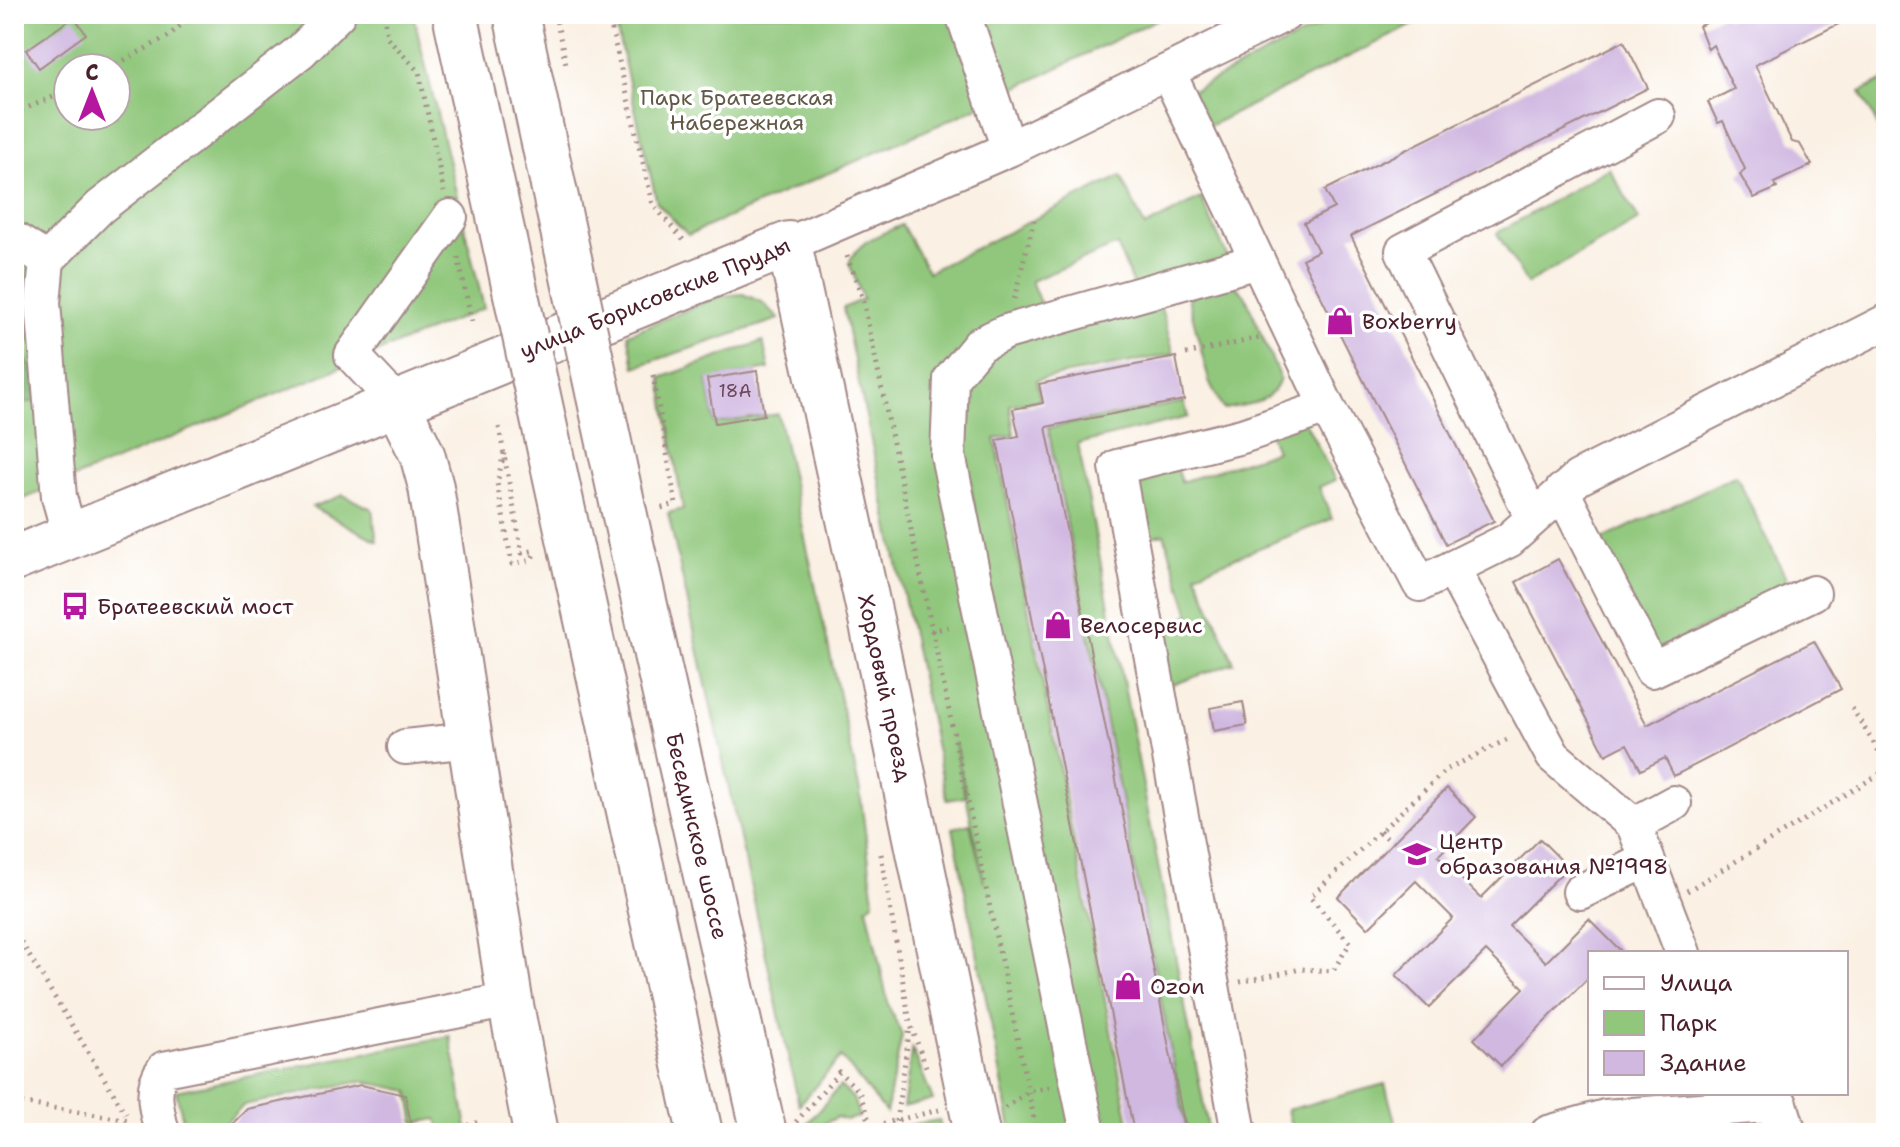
<svg xmlns="http://www.w3.org/2000/svg" width="1900" height="1147" viewBox="0 0 1900 1147" font-family="'Shantell Sans',sans-serif">
  <style>
    .green { fill: #90c77b; stroke: #6d7353; stroke-width: 2; fill-rule: evenodd }
    .forest { fill: #74ac6b; stroke: #5f664b; stroke-width: 2 }
    .building { fill: #d0b8e1 }
    .lines { fill: none; stroke-linecap: round; stroke-linejoin: round }
    .minor-casing { stroke: #a28887; stroke-width: 38 }
    .major-casing { stroke: #a28887; stroke-width: 48 }
    .path { stroke: #a28887; stroke-width: 5; stroke-dasharray: 2 6; stroke-linecap: butt }
    .minor { stroke: #fff; stroke-width: 34 }
    .major { stroke: #fff; stroke-width: 44 }
    .major-bridge-casing { stroke: #a28887; stroke-width: 48; stroke-linecap: butt }
    .path-bridge { stroke: #a28887; stroke-width: 5; stroke-dasharray: 2 6; stroke-linecap: butt }
    .major-bridge { stroke: #fff; stroke-width: 44 }
    .labels { text-anchor: middle; dominant-baseline: central; stroke-width: 7; stroke-linejoin: round; paint-order: stroke }
    .number-label { font-size: 18px; fill: #6c4558 }
    .park-label { font-size: 22px; fill: #625a47; stroke: #fff }
    .street-label { font-size: 22px; fill: #4a1f2b; stroke: #fff }
    .poi-label { font-size: 22px; fill: #4a1f2b; stroke: #fff; text-anchor: start }
  </style>
  <rect width="100%" height="100%" fill="#fff"/>
  <filter id="ink" filterUnits="userSpaceOnUse"><feTurbulence type="fractalNoise" baseFrequency=".0125" numOctaves="2"/><feDisplacementMap in="SourceGraphic" scale="16" xChannelSelector="R" yChannelSelector="G"/><feConvolveMatrix kernelMatrix="1 2 1 2 8 2 1 2 1" color-interpolation-filters="sRGB"/></filter>
  <filter id="wash" filterUnits="userSpaceOnUse"><feTurbulence type="fractalNoise" baseFrequency=".006" numOctaves="4" result="noise"/><feDisplacementMap in="SourceGraphic" scale="32" xChannelSelector="R" yChannelSelector="G"/><feGaussianBlur stdDeviation="1.8" result="paint"/><feColorMatrix in="noise" values="0 0 0 0 0 0 0 0 0 0 0 0 0 0 0 0 0 1.4 0 .05"/><feComposite in="paint" operator="in"/></filter>
  <g filter="url(#wash)">
    <rect width="100%" height="100%" fill="#faf0e3"/>
    <path class="green" d="M14,14h399l71,294 -470,195zM68,68h48v48h-48z
      M613,14h555l-207,101 -273,120 -31,-32z
      M1343,14h92l-232,115 -17,-35z
      M1886,79v64l-25,-51z
      M1609,168l30,52 -112,64 -30,-51z
      M1121,176l24,51 56,-29 28,62 -95,28 -17,-43 -86,36 16,39 -96,59 137,754h-76l-59,-305 17,-4 14,58 -29,-139 10,54 -18,3 -104,-492 20,-9 -14,-36c9,-23 33,-29 53,-38l26,47z
      M1229,280l16,15 35,84c-7,24 -34,26 -57,30l-14,-28 -21,-83z
      M743,294l19,8 17,17 -144,48 -7,-33 92,-38z
      M1159,300l15,54 -138,26 4,20 -30,5 4,30 -19,4 136,694h-38l-140,-694 1,-44 42,-50z
      M763,341l6,28 -62,11 8,43 63,-9 82,378 14,109 -7,6 22,100 13,28 -16,78 -45,-56 -42,48 -131,-592 15,-4 -22,-131z
      M1184,402l4,15 -110,27 131,689h-22l-139,-705z
      M1303,418l32,62 -16,7 13,32 -136,54 38,90 -76,27 -11,-57 43,-18 -26,-81 -14,3 -17,-64 41,-12 7,21 95,-31 -8,-20z
      M1736,475l54,111 -135,65 -54,-111z
      M343,495l29,14 5,32 -65,-34z
      M450,1036l18,97h-27l-4,-14 -22,4 -6,-32 -47,-10 -118,24 -22,20 2,8h-38l-10,-42z
      M912,1048l21,52 -30,7z
      M1385,1084l13,49h-105l-6,-23z
      M840,1086l13,12 6,19 -13,3 -9,-3 -30,16 -2,-7z
      M939,1120l3,13h-74z"/>
    <path class="forest" d="M14,333l22,46v23h-22z"/>
    <g id="blocks">
      <path class="building" d="M1739,14h120l-104,51 37,77 8,2 12,21 -38,18 3,5 -23,10 -14,-23 5,-6 -22,-48 -5,2 -10,-21 26,-13 -21,-44 -5,4 -9,-23 24,-11 5,4z
        M74,17l12,17 -47,34 -13,-18z
        M1624,41l24,47 -297,148 143,285 -48,23 -144,-285 16,-8 -14,-28 30,-15 -9,-18z
        M1176,357l8,43 -138,27 140,706h-52l-137,-693 22,-4 -6,-27 30,-6 -4,-19z
        M757,371l7,44 -49,8 -8,-44z
        M1558,559l89,166 167,-84 27,48 -167,87 -9,-18 -24,12 -14,-26 -21,11 -90,-173z
        M1243,702l4,23 -33,6 -4,-23z
        M1447,788l29,29 -38,39 43,42 59,-59 28,28 -59,59 37,36 43,-43 34,34h-33v23l-89,90 -27,-27 50,-51 -38,-37 -57,57 -33,-33 57,-57 -37,-37 -48,47 -30,-31z
        M361,1085l44,10 8,38h-190l24,-24z"/>
    </g>
  </g>
  <g filter="url(#ink)">
    <use href="#blocks" fill-opacity="0" stroke="#a28887" stroke-width="2"/>
    <g class="lines">
      <defs>
        <path id="minor" d="M963,14l46,135
          M1168,72l159,335 -85,29 -125,31 122,666
          M14,239l33,21
          M789,244l220,-95 276,-135
          M397,403l-45,-48 98,-138
          M1327,407l93,177 89,-44 69,-62 308,-156
          M1562,491l90,179 161,-77
          M1533,518l-130,-267 255,-135
          M70,536l-11,-39 -16,-194 4,-43 53,-53 201,-156 37,-37
          M1452,568l101,188 81,69 49,128
          M405,747l65,-7
          M1634,825l40,-22
          M1580,892l67,-32
          M162,1133c-5,-23 -13,-44 2,-64l346,-69
          M1088,1133l-140,-678 3,-76 29,-35 26,-12 252,-71
          M1548,1133l57,-16 175,-13 9,29"/>
        <path id="major" d="M397,403l25,51 9,33 79,513 26,133
          M630,539l134,594
          M572,552l128,581
          M14,559l775,-315 84,385 104,504"/>
      </defs>
      <use href="#minor" class="minor-casing"/>
      <use href="#major" class="major-casing"/>
      <path class="path" d="M384,14l3,23 32,35 25,120
        M608,14l45,191 33,38
        M110,68l57,-31 27,-23
        M14,113l54,-22
        M847,256l16,43 174,834
        M458,257l14,65
        M1014,299l20,-79
        M1186,354l78,-17
        M653,375l23,129 -19,5
        M499,427l23,126 14,-3
        M504,453l-7,30 15,81 19,-4 5,-9
        M931,631l22,-5
        M1852,708l34,55
        M1380,831l12,12
        M881,854l29,169 16,44
        M1687,891l199,-121
        M14,920l2,14 110,180
        M1240,982l61,-13 32,2 17,-28 -40,-46 136,-127 64,-32
        M14,1102l115,18
        M1005,1108l23,-16 22,-5
        M896,1121l14,-94
        M796,1122l43,-50 20,19 12,35
        M445,1133l37,-12
        M844,1133l95,-23"/>
      <use href="#minor" class="minor"/>
      <use href="#major" class="major"/>
      <defs>
        <path id="major-bridge" d="M455,14l117,538
          M516,14l114,525"/>
      </defs>
      <use href="#major-bridge" class="major-bridge-casing"/>
      <path class="path-bridge" d="M555,14l11,50"/>
      <use href="#major-bridge" class="major-bridge"/>
    </g>
  </g>
  <defs>
    <symbol id="shop-bare" viewBox="-9 -9 18 18"><path d="M-5-2.5h2.3a2.7 3.5 0 0 1 5.4 0H5L5.5 6h-11ZM-1.5-2.5h3a1.5 2.3 0 0 0-3 0Z" fill="#b5179e" stroke="#fff" stroke-width="2.5" paint-order="stroke"/></symbol>
    <symbol id="bus-bare" viewBox="-9 -9 18 18"><path d="M-5-6H5V4H4V6H2V4H-2V6H-4V4H-5ZM-3.5-4V0h7V-4ZM-3.5 1.2v1.5H-2V1.2ZM2 1.2v1.5H3.5V1.2Z" fill="#b5179e" stroke="#fff" stroke-width="2.5" paint-order="stroke"/></symbol>
    <symbol id="school-bare" viewBox="-9 -9 18 18"><path d="M0-5L7-2L0 1L-7-2ZM-4 1L0 2.5L4 1V4Q0 6-4 4Z" fill="#b5179e" stroke="#fff" stroke-width="2.5" paint-order="stroke"/></symbol>
  </defs>
  <g fill-rule="evenodd">
    <use href="#shop-bare" x="1320" y="301" width="40" height="40"/>
    <use href="#bus-bare" x="55" y="586" width="40" height="40"/>
    <use href="#shop-bare" x="1038" y="605" width="40" height="40"/>
    <use href="#school-bare" x="1397" y="834" width="40" height="40"/>
    <use href="#shop-bare" x="1108" y="966" width="40" height="40"/>
  </g>
  <g class="labels">
    <g class="number-label">
      <text x="735" y="391">18А</text>
    </g>
    <g class="park-label">
      <text x="737" y="97">Парк Братеевская<tspan x="737" dy="25">Набережная</tspan></text>
    </g>
    <g class="street-label">
      <text transform="translate(655 298) rotate(-22)">улица Борисовские Пруды</text>
      <text transform="translate(885 688) rotate(78)">Хордовый проезд</text>
      <text transform="translate(697 836) rotate(77)">Бесединское шоссе</text>
    </g>
    <g class="poi-label">
      <text x="1362" y="321">Boxberry</text>
      <text x="97" y="606">Братеевский мост</text>
      <text x="1080" y="625">Велосервис</text>
      <text x="1439" y="841">Центр<tspan x="1439" dy="25">образования №1998</tspan></text>
      <text x="1150" y="986">Ozon</text>
    </g>
  </g>
  <rect width="1900" height="1147" fill="none" stroke="#fff" stroke-width="48"/>
  <rect x="1588" y="951" width="260" height="144" fill="#ffffff" stroke="#b7a5aa" stroke-width="2"/>
  <rect x="1604" y="977" width="40" height="12" fill="#ffffff" stroke="#b7a5aa" stroke-width="2"/>
  <text x="1660" y="991" font-size="24" fill="#4a1f2b">Улица</text>
  <rect x="1604" y="1011" width="40" height="24" fill="#90c77b" stroke="#b7a5aa" stroke-width="2"/>
  <text x="1660" y="1031" font-size="24" fill="#4a1f2b">Парк</text>
  <rect x="1604" y="1051" width="40" height="24" fill="#d0b8e1" stroke="#b7a5aa" stroke-width="2"/>
  <text x="1660" y="1071" font-size="24" fill="#4a1f2b">Здание</text>
  <g transform="translate(92 92)"><circle r="38" fill="#ffffff" stroke="#b7a5aa" stroke-width="2"/>
  <path d="M0-6L14 30L0 20L-14 30Z" fill="#b5179e"/>
  <text y="-12" font-size="22" font-weight="bold" text-anchor="middle" fill="#4a1f2b">С</text>
  </g>
</svg>
